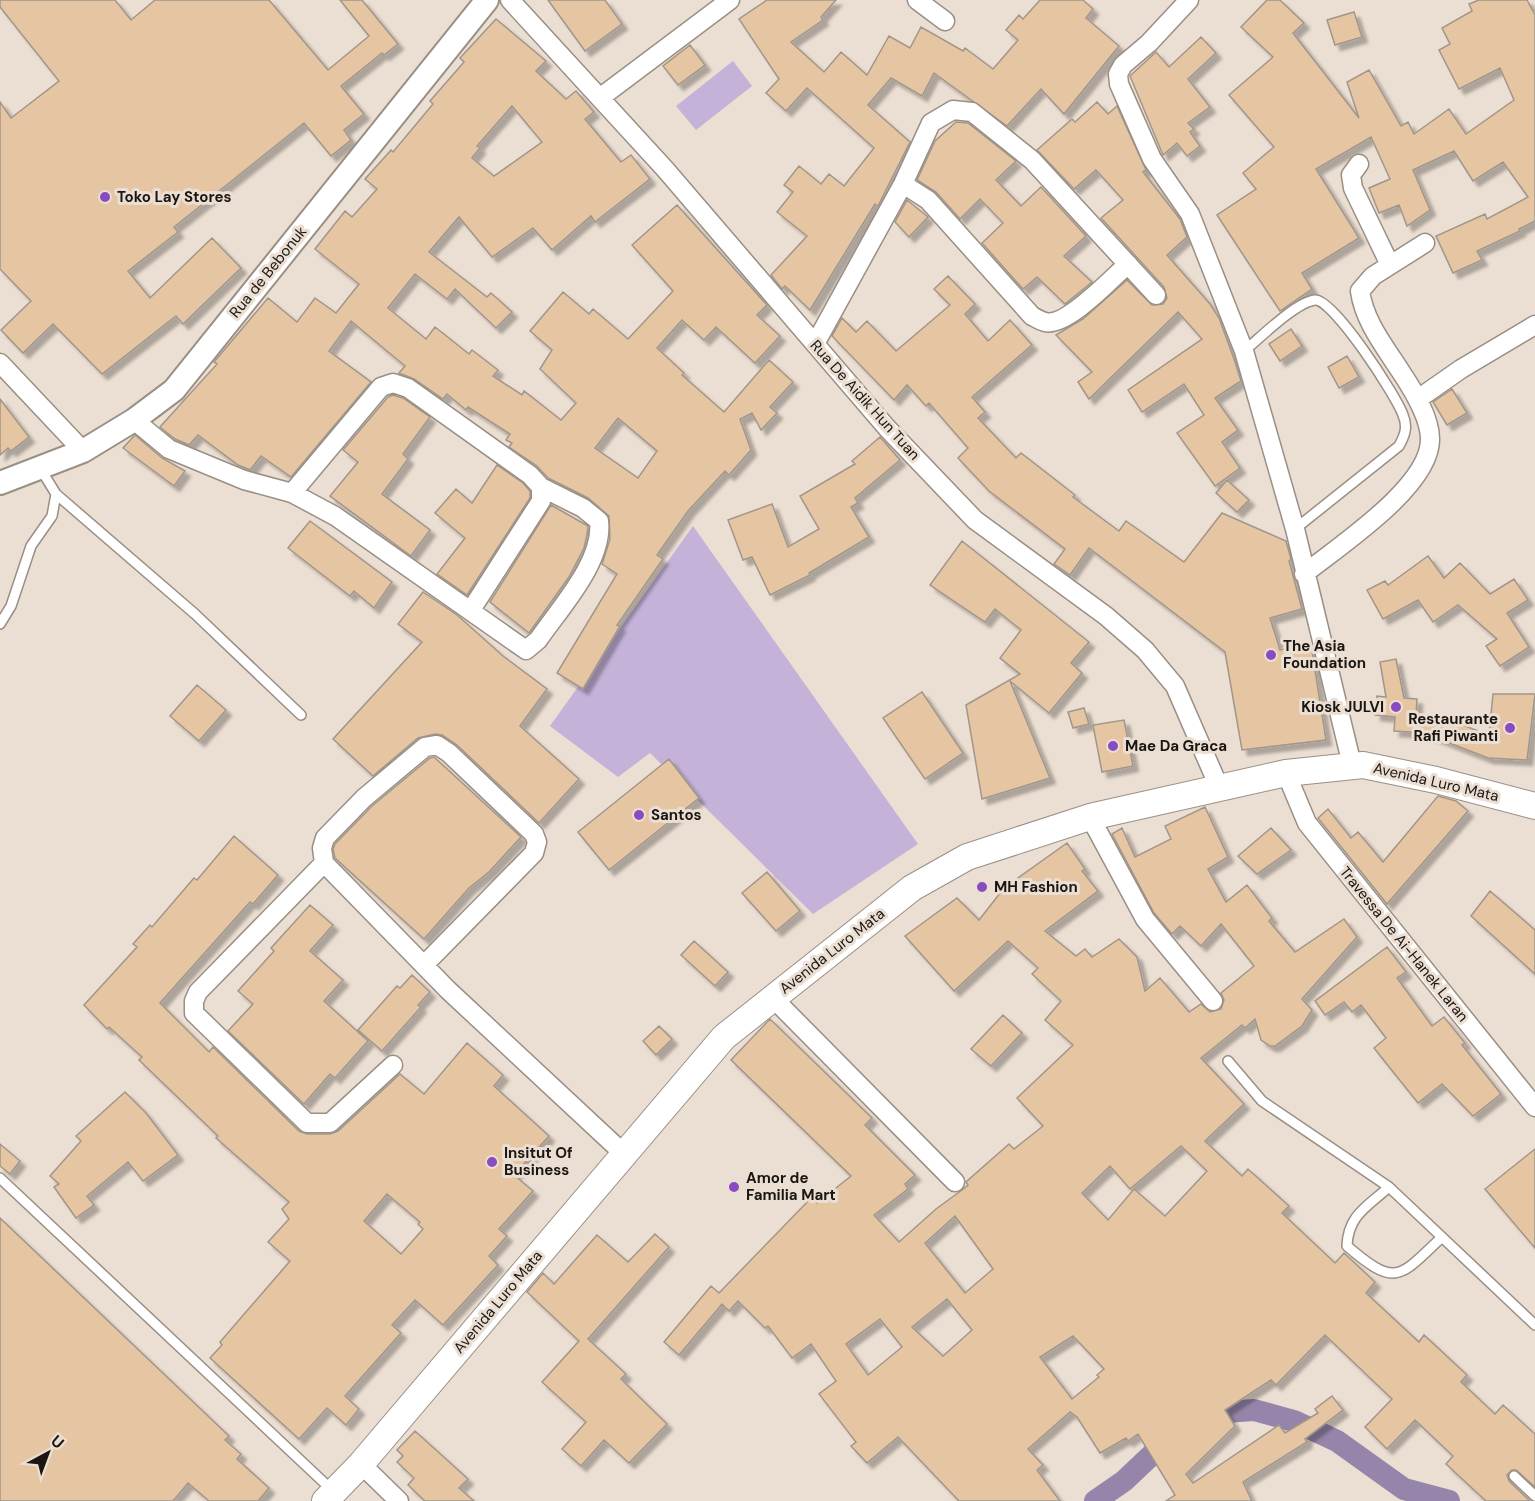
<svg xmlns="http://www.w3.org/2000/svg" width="1535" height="1501" viewBox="0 0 1535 1501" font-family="'DM Sans',sans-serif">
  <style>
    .green { fill: #c4b2d9 }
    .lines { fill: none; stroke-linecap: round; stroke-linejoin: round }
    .canal { stroke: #9685aa; stroke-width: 22 }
    .building { fill: #e6c5a3; stroke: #a1968b; stroke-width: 1.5; fill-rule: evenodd; filter: url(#shadow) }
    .service-casing { stroke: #9a8f84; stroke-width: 12 }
    .minor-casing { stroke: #9a8f84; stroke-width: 21 }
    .tertiary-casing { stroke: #9a8f84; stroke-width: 26 }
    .secondary-casing { stroke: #9a8f84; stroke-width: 28 }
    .service { stroke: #fff; stroke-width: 9 }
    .minor { stroke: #fff; stroke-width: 18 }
    .tertiary { stroke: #fff; stroke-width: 22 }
    .secondary { stroke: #fff; stroke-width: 26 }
    .poi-dot { fill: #894bc0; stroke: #ebded2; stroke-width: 2 }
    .labels { text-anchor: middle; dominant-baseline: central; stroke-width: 6; stroke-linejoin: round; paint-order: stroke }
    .poi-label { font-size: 15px; font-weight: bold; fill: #1a1611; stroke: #ebded2; text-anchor: start }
    .street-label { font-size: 15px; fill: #1a1611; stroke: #ebded2 }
  </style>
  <defs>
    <filter id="shadow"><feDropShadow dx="5.5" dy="5.5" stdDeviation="1.5" flood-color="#0004"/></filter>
  </defs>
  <rect width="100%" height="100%" fill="#ebded2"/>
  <path class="green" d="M733,61l19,25 -56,44 -20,-24z
    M693,526l225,318 -105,70 -163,-161 -32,24 -68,-51z"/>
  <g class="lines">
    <path class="canal" d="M1095,1501l29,-20 56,-53 29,-15 45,-3 40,11 43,20 67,48 45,12"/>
  </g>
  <path class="building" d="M0,0h115l16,20 24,-20h114l59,70 41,-34 -29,-36h22l36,44 -14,11 -2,-2 -41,33 23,28 -20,16 7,10 -20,16 -27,-33 -130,104 4,5 -50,39 22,27 62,-60 29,30 -58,56 -7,-8 -74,58 -49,-50 -30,29 -22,-23 30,-29 -31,-32v-167l11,16 48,-37 -59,-74z
    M548,0h57l17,24 -37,27z
    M767,0h69l-15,17 2,3 -32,22 33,30 17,-20 26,23 22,-39 21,12 11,-21 42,24 2,-3 28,21 25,-29 -12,-10 13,-15 4,4 17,-19h43l10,9 -7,9 33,28 -55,68 -23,-25 -34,37 -73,-53 -12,23 -31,-18 -23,27 42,37 -32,64 -3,-2 -65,106 -25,-24 -3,3 -11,-14 36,-39 -30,-24 16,-20 -9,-7 15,-19 22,18 8,-10 15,12 30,-38 -67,-60 -21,23 -20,-18 13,-14 -40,-60z
    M1267,0h13l24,23 -11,10 66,85 -12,-36 22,-12 32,56 7,-4 6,12 35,-25 17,25 48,-34 -14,-32 -41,21 -20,-39 11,-6 -8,-16 30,-17 -3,-7 10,-4h48l8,15v206l-16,8 1,2 -43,20 5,9 -29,13 -17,-37 49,-22 2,5 41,-22 -25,-35 -30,19 -19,-30 -41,19 17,40 -23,16 -8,-21 -20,8 -10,-25 21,-9 -19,-42 -55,32 43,69 -57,35 10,16 -32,22 -63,-96 39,-26 -13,-16 31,-26 -45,-52 44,-38 -32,-30z
    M1354,12l8,25 -27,8 -8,-25z
    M496,19l50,42 -10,10 30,28 10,-8 18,21 -9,7 36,43 10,-7 19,24 -55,43 -4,-6 -39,34 -19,-22 -41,29 -33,-40 -30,35 58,45 4,-4 21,19 -16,16 -41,-39 -8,10 -32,-25 -27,34 38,31 9,-12 34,27 3,-4 26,20 -5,6 29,19 2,-4 37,29 15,-17 -36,-34 12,-19 -22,-19 33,-39 26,22 4,-5 35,30 45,-48 -41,-46 45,-40 90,100 -10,10 23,21 -25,27 -39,-36 -12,13 -22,-20 -25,28 27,25 -2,2 42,37 45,-52 24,22 -23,25 7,6 -16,17 -9,-17 -12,6 11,31 -22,25 -4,-4 -37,40 -31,44 6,4 -46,66 3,1 -37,63 -26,-16 60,-99 -15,-10 8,-25 -1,-23 -21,-18 -40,-20 -11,-12 -28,-19 3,-4 -6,-3 4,-6 -42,-27 -2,3 -19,-16 -4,5 -29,-20 -15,-6 6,-7 -54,-45 -22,30 42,31 -80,95 -30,-21 -11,14 -2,-1 -10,-4 -40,-30 -9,10 -14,-6 -15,-12 57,-63 -3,-2 54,-64 29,24 18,-24 21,15 23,-29 -44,-35 30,-38 7,6 25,-28 -12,-10 26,-29 2,2 40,-48 -3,-3 34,-39 -4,-4zM512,106l30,36 -48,34 -22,-18 8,-10 -3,-2zM618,418l39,33 -19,27 -43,-30z
    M1201,37l15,16 -28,26 22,28 -22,16 6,6 -4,3 10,14 -13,10 -10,-13 -14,12 -33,-79 26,-24 13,15z
    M690,45l15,20 -27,20 -15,-19z
    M1097,102l11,12 9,-8 29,64 -3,2 37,47 7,18 -20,18 43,49 9,14 15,41 7,22 -26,17 23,32 -16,12 18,26 -25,18 -38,-53 27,-18 -20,-31 -42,28 -14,-22 74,-51 -24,-27 -89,87 -11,-17 14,-10 -36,-37 27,-16 44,-39 25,25 11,-1 4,-6 -3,-11 -63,-69 22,-18 -27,-30 -22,19 -37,-39 35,-31 3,3z
    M956,122l12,1 48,38 -20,19 25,26 20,-19 45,49 -22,20 28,26 -27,22 -28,-27 -14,12 -41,-46 21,-20 -23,-24 -20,20 -24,-27 -19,-12 18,-39z
    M907,200l21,17 -19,20 -14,-15z
    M948,276l27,28 -10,10 23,27 22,-21 22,25 -60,52 13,15 -7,6 38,40 5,-5 54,42 -2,2 46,34 7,-10 58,41 38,-49 64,28 5,18 -2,2 13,48 -32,9 10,32 31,-5 15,95 -84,10 -17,-98 -136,-104 -19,27 -16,-11 11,-15 -76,-58 -31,-33 10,-10 -39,-45 -3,3 -19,-21 -13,15 -62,-64 10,-18 14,14 11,-11 29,30 54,-46 -16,-16z
    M1291,329l11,17 -22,15 -11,-17z
    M1347,356l12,21 -20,11 -11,-21z
    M1452,389l15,24 -20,12 -14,-23z
    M393,395l10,3 27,19 -27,37 5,5 -26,35 48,36 -19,26 -81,-60 28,-34 -15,-12 45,-53z
    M0,399l29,38 -18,14 -3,-3 -8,7z
    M135,435l27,23 23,13 -11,15 -51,-38z
    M880,437l20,23 -45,38 3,5 -7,4 18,30 -60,36 1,2 -40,20 -18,-38 -9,3 -15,-40 44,-16 16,43 31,-18 -19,-33 55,-32 -3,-3z
    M497,465l26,18 7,8v7l-63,97 -30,-21 28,-36 -30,-25 21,-24 16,14z
    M1227,480l22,20 -12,12 -21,-19z
    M551,505l37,21 -1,9 -3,13 -15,29 -40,56 -39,-31z
    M310,521l82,61 -18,26 -20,-17 -4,5 -62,-48z
    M962,541l127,101 -18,21 11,10 -33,40 -39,-32 40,97 -68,21 -16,-94 54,-31 -20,-16 21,-28 -26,-21 -10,13 -55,-37z
    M1428,556l16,22 16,-15 30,31 24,-15 14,21 -21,13 22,34 -29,19 -14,-20 11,-7 -39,-34 -25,17 -15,-22 -35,19 -16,-29 18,-9 3,4z
    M423,592l34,23 46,41 44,33 -27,37 59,53 -40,44 -82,-78 -15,-10 -7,-1 -17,4 -45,38 -40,-37 89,-97 -24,-18z
    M1396,659l8,39 13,1 -1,16 25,2 48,18 4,-41h42l-8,66 -39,-2 -64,-25 -30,-2 1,-14 -20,-2 2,-19 9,1 -6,-35z
    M197,685l29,25 -27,31 -29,-25z
    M922,692l41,61 -38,26 -42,-61z
    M1084,708l5,16 -16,4 -5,-16z
    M1124,720l9,46 -31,6 -9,-47z
    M434,757l87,80 -32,35 -20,16 -45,51 -89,-81 -2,-9 2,-5 37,-38 58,-48z
    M669,759l30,39 -90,72 -31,-38z
    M1438,796l18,5 12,10 -81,93 -69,-86 10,-9 23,29 7,-6 25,30z
    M1205,807l23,50 -20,12 18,33 21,-17 25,33 -3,3 26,31 49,-33 13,18 -55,62 10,11 -10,16 -27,20h-5l-9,-6 -6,-21 -10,9 -3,-3 -41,33 43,46 -39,37 37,35 6,-7 41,37 -7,7 53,50 9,-10 31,29 -9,11 53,49 5,-7 43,40 -6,7 34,32 8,-9 32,29v53l-19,-17h-4l-5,5 2,6 21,20h-44l-40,-37 7,-8 -38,-36 -28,29 -22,-22 27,-28 -67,-64 -49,50 -5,-5 -46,30 10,16 -49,48 7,9 86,-58 6,8 33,-20 -3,-4 17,-13 11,14 -38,29 2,3 -64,40 9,19h-86l9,-6 -37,-61 -10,7 -2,-3 -26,15 -23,-36 -7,-5 -42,37 15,16 -6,5 23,31h-101l-61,-64 -31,26 -16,-17 5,-4 -37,-48 17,-13 -25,-37 -19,14 -24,-32 -3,2 -27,-27 -9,10 -7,-7 -43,51 -15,-13 47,-56 8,7 92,-95 6,5 34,-27 -120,-116 39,-41 102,99 -7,7 50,50 -10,9 3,5 -34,26 25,27 37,-33 26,-19 6,-5 -2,-3 43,-38 5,5 29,-23 -26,-28 56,-53 -28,-25 16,-19 -29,-27 6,-6 -30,-27 -54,50 -49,-55 52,-38 22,22 25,-32 63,-45 18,26 -3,2 16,20 -53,40 31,25 9,-7 7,8 27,-18 18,18 8,34 15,-13 29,34 12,-8 9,8 11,-3 3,-9 -3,-7 33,-27 -33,-42 -20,22 -21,-20 -8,8 -18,-21 -42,-79 10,-6 13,29 36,-18 -6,-13zM1181,1146l26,25 -42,45 -31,-27 -26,31 -26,-27 28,-27 20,23zM955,1216l38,53 -28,24 -40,-50zM947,1299l25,31 -29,26 -31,-29zM880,1319l22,28 -34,28 -22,-31zM1073,1336l31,33 -7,6 2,2 -27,22 -32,-42z
    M1271,828l20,22 -34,24 -19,-18z
    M234,836l44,39 -25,29 -3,-2 -90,101 49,49 4,-5 86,84 8,3h23l8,-3 62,-57 24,20 43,-51 36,32 -9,11 55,50 -35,39 19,16 -34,38 8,7 -18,20 9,9 -55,60 -28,-25 -23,25 9,8 -56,63 14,13 -13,16 -19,-17 -28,31 -89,-81 12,-13 -2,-3 70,-81 -22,-19 21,-23 -7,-10 7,-7 -73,-64 2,-2 -79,-76 3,-3 -33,-30 -2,2 -23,-24 53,-58 -4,-3 17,-19 2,2 42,-49 3,2zM387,1194l33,28 -2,2 5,5 -22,25 -37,-33z
    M767,872l33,39 -24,20 -34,-38z
    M1490,891l45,39v44l-64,-58z
    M310,905l23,20 -23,26 33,29 -19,21 44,40 -33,37 -5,-4 -26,30 -76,-73 25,-27 -15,-13 36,-40 -3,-3z
    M694,941l34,31 -13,14 -34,-31z
    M1387,947l19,25 -9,6 35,48 12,-9 21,26 -3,2 39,49 -28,22 -31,-32 -24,19 -44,-55 12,-10 -25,-33 -9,7 -8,-10 -19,13 -10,-14z
    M412,975l18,17 -12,13 3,2 -39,44 -24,-21 39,-44 3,2z
    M1003,1015l19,18 -31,33 -20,-17z
    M659,1026l13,13 -16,16 -13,-14z
    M125,1092l21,21 32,42 -35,26 -15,-19 -41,34 7,9 -18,13 -22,-31 5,-3 -9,-8 31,-35 -5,-5z
    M0,1144l20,17 -10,13 -10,-8z
    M1535,1149v99l-50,-59z
    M0,1218l229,218 -4,4 16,14 -4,5 32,29 -11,13h-49l-21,-18 -15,18h-173z
    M655,1234l14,13 -81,92 38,35 -5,5 46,45 -38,39 -25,-23 -23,26 -19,-17 24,-27 -44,-40 37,-41 -52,-49 16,-19 11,11 43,-49 31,27z
    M415,1431l53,48 -9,9 15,13h-49l-17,-16 6,-7 -17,-16 6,-6 -6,-6z"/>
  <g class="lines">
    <defs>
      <path id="service" d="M1244,351c16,-13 52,-49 71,-51 18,-2 82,97 88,115 5,12 2,20 -4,31l-104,83
        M40,468l16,26 139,120 106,101
        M0,624l11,-18 20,-60 21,-30 4,-22
        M1228,1061l34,40 127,86 146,138
        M0,1178l333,313
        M1389,1187c-21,19 -41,28 -42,59 49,42 52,32 95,-9
        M1514,1476l21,20"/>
      <path id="minor" d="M510,0l155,169 222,259 88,92 131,96 39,34 30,36 44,101
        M917,0l28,21
        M1189,0l-40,43 -26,22 -5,9 1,10 33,75 38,55 54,137 51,178 57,236
        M601,97l129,-97
        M1359,164l-8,11 2,13 37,77
        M903,184l25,16 104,116c4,2 9,5 13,6 21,6 67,-44 83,-58
        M815,344l88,-160 28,-61 22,-13 19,2 60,48 124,135
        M0,363l83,88
        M1418,399l43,-30 74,-44
        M134,420l35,29 75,31 48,13 43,23 191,134 12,-10c22,-32 66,-79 61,-119l-16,-13 -42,-21
        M292,493l89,-106 12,-4 15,5 122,87 11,12v14l-70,109
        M1304,574c35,-28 127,-88 126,-135 0,-22 -17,-49 -29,-67 -16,-25 -37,-51 -41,-81l13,-15 52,-33
        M1286,773l21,50 228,284
        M1090,817l55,102 68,82
        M324,863l-126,129 -4,9v12l113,110h23l63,-58
        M424,965l110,-112 3,-11 -3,-8 -85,-81 -12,-8 -12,2 -61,51 -39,40 -3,10 2,15 124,127 175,163
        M773,998l182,184
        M361,1464l38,37"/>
      <path id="tertiary" d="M0,483l83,-32 51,-31 40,-30 313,-390"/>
      <path id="secondary" d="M325,1501l36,-37 363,-427 188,-149 55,-31 123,-40 196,-44 77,-8 73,15 99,26"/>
    </defs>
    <use href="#service" class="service-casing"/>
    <use href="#minor" class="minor-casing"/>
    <use href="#tertiary" class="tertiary-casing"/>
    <use href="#secondary" class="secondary-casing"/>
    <use href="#service" class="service"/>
    <use href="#minor" class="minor"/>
    <use href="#tertiary" class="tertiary"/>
    <use href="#secondary" class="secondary"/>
  </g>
  <g class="poi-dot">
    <circle cx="105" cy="197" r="6"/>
    <circle cx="1271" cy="655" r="6"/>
    <circle cx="1396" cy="707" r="6"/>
    <circle cx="1510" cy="728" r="6"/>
    <circle cx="1113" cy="746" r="6"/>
    <circle cx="639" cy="815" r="6"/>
    <circle cx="982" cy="887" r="6"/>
    <circle cx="492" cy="1162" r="6"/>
    <circle cx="734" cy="1187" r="6"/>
  </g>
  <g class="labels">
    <g class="poi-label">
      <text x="117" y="197">Toko Lay Stores</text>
      <text x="1283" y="646">The Asia<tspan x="1283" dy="17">Foundation</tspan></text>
      <text x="1384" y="707" text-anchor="end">Kiosk JULVI</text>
      <text x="1498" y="719" text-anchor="end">Restaurante<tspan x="1498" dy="17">Rafi Piwanti</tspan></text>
      <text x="1125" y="746">Mae Da Graca</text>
      <text x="651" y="815">Santos</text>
      <text x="994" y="887">MH Fashion</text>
      <text x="504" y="1153">Insitut Of<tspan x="504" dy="17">Business</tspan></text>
      <text x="746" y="1178">Amor de<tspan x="746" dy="17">Familia Mart</tspan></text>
    </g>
    <g class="street-label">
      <text transform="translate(268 272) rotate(-51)">Rua de Bebonuk</text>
      <text transform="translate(865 400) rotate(48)">Rua De Aidik Hun Tuan</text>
      <text transform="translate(1436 782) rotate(13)">Avenida Luro Mata</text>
      <text transform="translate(1404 944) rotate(51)">Travessa De Ai-Hanek Laran</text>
      <text transform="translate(832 951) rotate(-38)">Avenida Luro Mata</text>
      <text transform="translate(498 1302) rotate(-50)">Avenida Luro Mata</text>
    </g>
  </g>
  <g transform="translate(48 1453) rotate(41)" stroke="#ebded2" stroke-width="4.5" paint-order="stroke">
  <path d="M0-4.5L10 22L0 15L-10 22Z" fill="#1a1611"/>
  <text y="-9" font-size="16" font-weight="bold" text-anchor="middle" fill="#1a1611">U</text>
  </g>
</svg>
